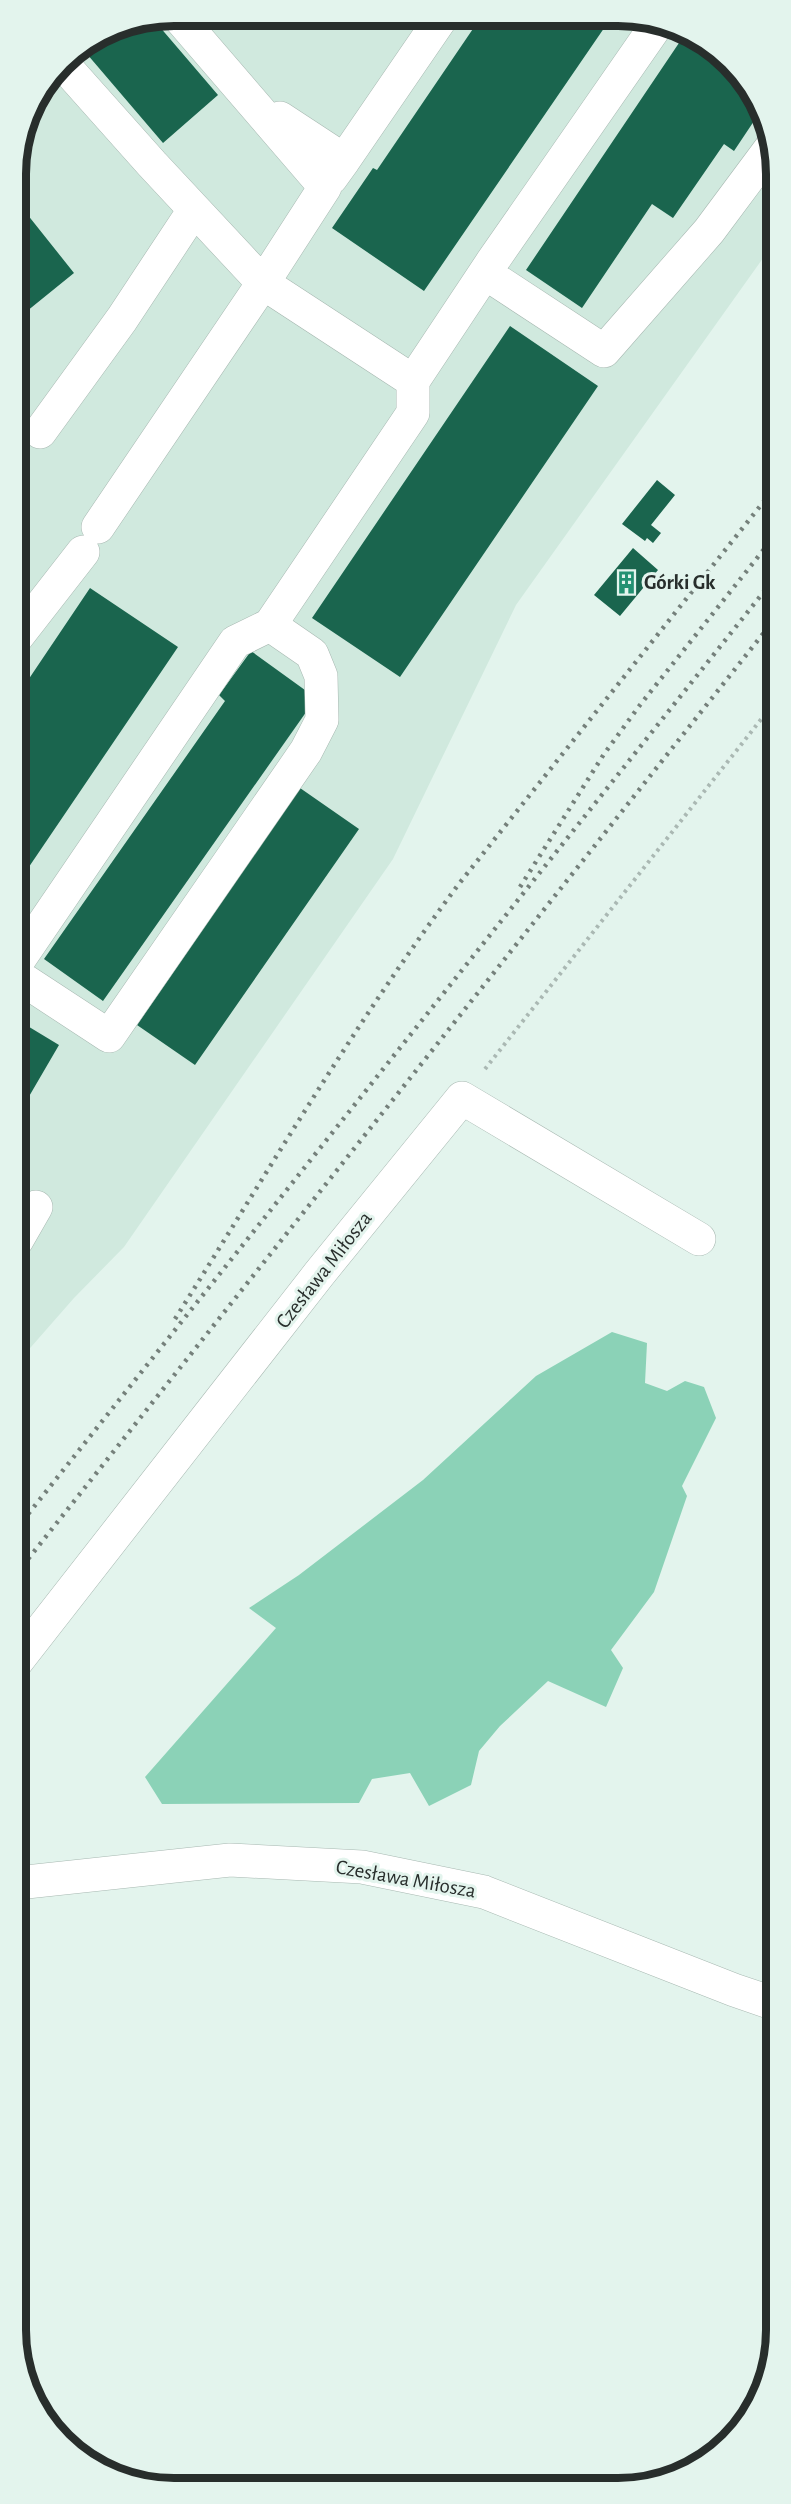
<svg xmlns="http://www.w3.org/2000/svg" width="791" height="2504" viewBox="0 0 791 2504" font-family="'Alegreya Sans',sans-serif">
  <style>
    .built { fill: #d0e9de }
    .water { fill: #8bd2b7 }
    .building { fill: #1a654e }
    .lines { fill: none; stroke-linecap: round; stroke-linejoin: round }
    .minor-casing { stroke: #a7b8b1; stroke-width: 34 }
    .path { stroke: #aab8b3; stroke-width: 4; stroke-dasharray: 3 4.5; stroke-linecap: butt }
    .minor { stroke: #fff; stroke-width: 33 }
    .rail { stroke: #75807b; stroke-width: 4.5; stroke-dasharray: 3 6; stroke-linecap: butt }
    .labels { text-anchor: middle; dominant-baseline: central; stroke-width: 6; stroke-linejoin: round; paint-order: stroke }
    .poi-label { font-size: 21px; font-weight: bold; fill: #282e2c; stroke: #e3f4ed; text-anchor: start }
    .street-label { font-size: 21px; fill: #282e2c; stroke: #e3f4ed }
    .rim { fill: none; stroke: #282e2c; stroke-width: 8 }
  </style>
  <rect width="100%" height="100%" fill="#e3f4ed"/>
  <path class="built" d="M174,15l475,3 81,44 43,81v101l-257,361 -123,254 -269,388 -50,51 -57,65 -2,-1200 17,-60 37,-48 44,-28z"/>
  <path class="water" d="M612,1332l35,11 -2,40 22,8 18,-10 19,6 12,31 -34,68 5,10 -33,96 -43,58 12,18 -17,39 -58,-26 -48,45 -21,25 -8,34 -42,21 -19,-33 -38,6 -13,24 -197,1 -17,-27 131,-149 -27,-20 50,-33 124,-95 113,-104z"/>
  <path class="building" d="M481,17l130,1 -187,273 -92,-63 41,-60 4,2z
    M153,19l65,76 -55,48 -82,-96 32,-20z
    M683,37l47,25 28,53 -24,36 -10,-7 -51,74 -21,-14 -70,104 -56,-38z
    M15,208l8,9 4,-3 47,59 -58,47z
    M510,326l88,60 -198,291 -88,-59z
    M657,480l18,15 -24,30 10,8 -8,10 -6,-5 -2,3 -23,-17z
    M633,548l25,22 -38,46 -26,-21z
    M90,588l88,59 -162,239v-188z
    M251,651l65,47 -213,303 -59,-42 181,-258 -6,-6z
    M300,788l59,41 -164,236 -58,-40z
    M16,1019l43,26 -42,72 -1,-59z"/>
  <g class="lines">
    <defs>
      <path id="minor" d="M62,63l90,101 111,119 150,98
        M280,118l64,42 -13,18
        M344,160l98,-143
        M485,273l119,78 105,-120 64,-86
        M40,432l82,-113 72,-109
        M98,527l165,-244 62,-96 -148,-172
        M16,638l67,-86
        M16,964l219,-322 35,-17
        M16,975l93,61 197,-285 16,-31 -1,-44 -9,-22 -42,-29 143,-212v-32l79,-119 166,-239
        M17,1240l19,-33
        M17,1661l302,-387 143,-176 237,141
        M17,1883l213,-23 132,7 122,25 250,98 41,14"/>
    </defs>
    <use href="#minor" class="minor-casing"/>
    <path class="path" d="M485,1069l289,-366"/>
    <use href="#minor" class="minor"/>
    <path class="rail" d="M520,887l84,-133 36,-49 133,-167
      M175,1319c92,-146 180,-296 283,-434l315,-395
      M17,1528l757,-949
      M17,1573l757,-953"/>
  </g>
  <defs>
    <symbol id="building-bare" viewBox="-9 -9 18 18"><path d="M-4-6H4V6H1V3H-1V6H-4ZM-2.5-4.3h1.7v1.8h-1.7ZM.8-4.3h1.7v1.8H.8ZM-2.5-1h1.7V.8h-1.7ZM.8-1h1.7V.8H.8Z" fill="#239172" stroke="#e3f4ed" stroke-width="2.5" paint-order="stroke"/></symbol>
  </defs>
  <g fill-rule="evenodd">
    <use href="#building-bare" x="610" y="566" width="33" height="33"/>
  </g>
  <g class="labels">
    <g class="poi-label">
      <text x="644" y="582">Górki Gk</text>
    </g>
    <g class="street-label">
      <text transform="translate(324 1270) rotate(-52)">Czesława Miłosza</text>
      <text transform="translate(406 1879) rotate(10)">Czesława Miłosza</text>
    </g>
  </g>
  <path d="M0 0H791V2504H0ZM174 26H618A148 148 0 0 1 766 174V2330A148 148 0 0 1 618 2478H174A148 148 0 0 1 26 2330V174A148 148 0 0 1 174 26Z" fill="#e3f4ed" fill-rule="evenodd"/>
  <path class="rim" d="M174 26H618A148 148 0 0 1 766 174V2330A148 148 0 0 1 618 2478H174A148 148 0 0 1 26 2330V174A148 148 0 0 1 174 26Z"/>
</svg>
